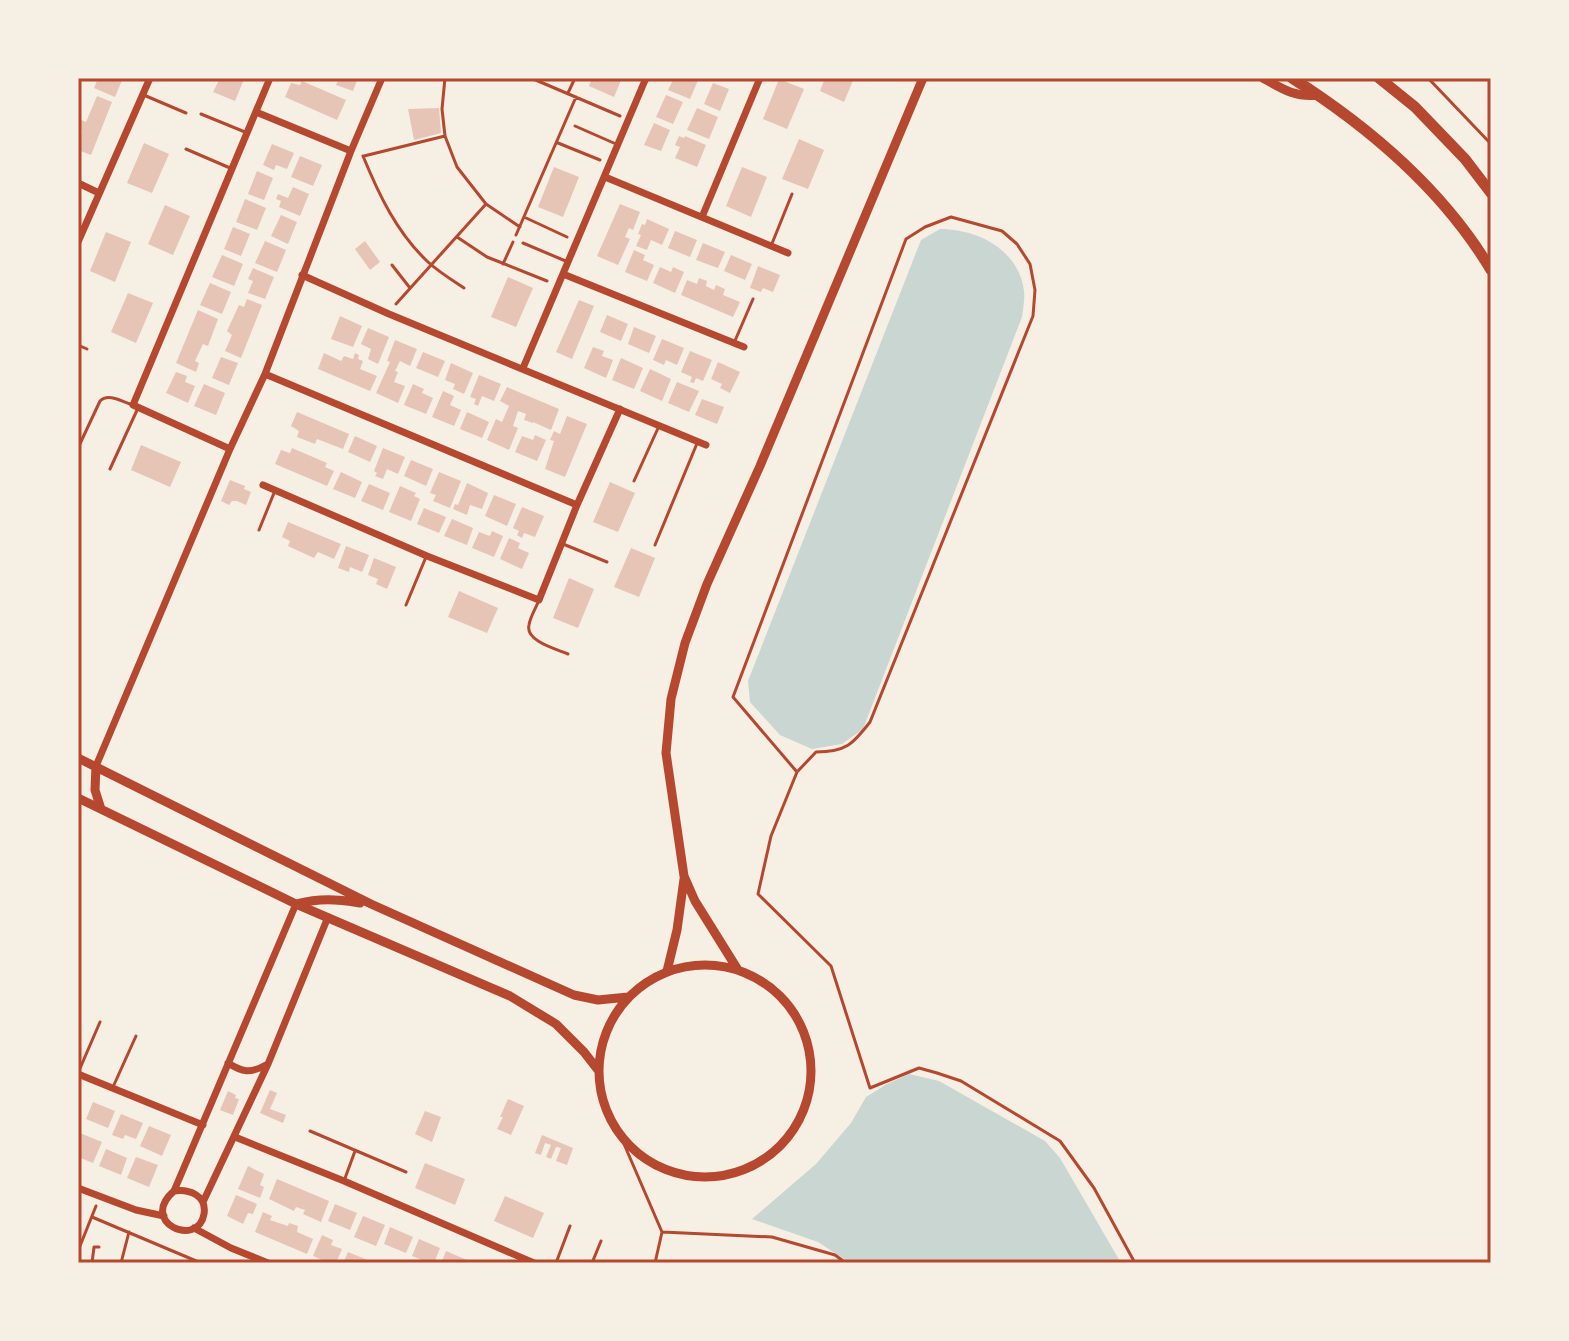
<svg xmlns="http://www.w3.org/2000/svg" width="1569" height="1341" viewBox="0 0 1569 1341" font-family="'PT Sans Narrow',sans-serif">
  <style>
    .water { fill: #c9d6d2 }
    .building { fill: #e6c5b7 }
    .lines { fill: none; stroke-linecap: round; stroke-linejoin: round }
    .path { stroke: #b5482f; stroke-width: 3 }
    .service { stroke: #b5482f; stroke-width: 3 }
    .minor { stroke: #b5482f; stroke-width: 7 }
    .tertiary { stroke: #b5482f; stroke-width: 9 }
    .primary { stroke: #b5482f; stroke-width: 11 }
    .neatline { fill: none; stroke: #b5482f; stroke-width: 3 }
  </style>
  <rect width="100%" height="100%" fill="#f6efe4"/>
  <path class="water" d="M940,229c38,0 79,21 84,62 1,8 -1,18 -2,26l-159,412 -21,15 -30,5 -32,-14 -30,-33 -2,-21 173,-441z
    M909,1074l30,7 106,60 15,17 61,105h-271l-32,-21 -66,-23 64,-55 35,-41 15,-26 21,-13z"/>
  <path class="building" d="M98,78h25l-8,19 -21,-9z
    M220,78l24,1 -9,22 -22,-9z
    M339,78h19l-5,13 -17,-6z
    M592,78h30l-8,19 -25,-11z
    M674,78h25l-9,21 -22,-9z
    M825,78h29l-10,24 -24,-11z
    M779,79l25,10 -17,40 -24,-10z
    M302,81l44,19 -9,20 -52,-23 6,-14 9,2z
    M713,83l16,6 -9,22 -16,-7z
    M666,95l17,7 -10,22 -17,-7z
    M97,96l15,6 -21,53 -13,-5v-11l4,-7 -4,-3v-3l3,-6 5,2z
    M439,108l2,25 -27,7 -6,-31z
    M697,108l21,9 -9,22 -22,-9z
    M654,123l16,7 -9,21 -17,-6z
    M679,136l5,2 1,-2 21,9 -9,22 -22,-9 5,-11 -5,-2z
    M799,139l25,11 -16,39 -26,-10z
    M144,143l25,11 -17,39 -25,-10z
    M272,144l22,9 -7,16 -11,-4 -2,5 -11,-5z
    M300,156l22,9 -9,21 -22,-9z
    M554,167l25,10 -16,40 -25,-10z
    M742,167l25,10 -16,40 -25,-11z
    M257,171l16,7 -9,22 -16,-6z
    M293,187l16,7 -9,22 -21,-9 2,-6 -5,-2 2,-5 10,4z
    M245,199l21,9 -9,22 -21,-8z
    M620,204l20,8 -7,18 -4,-2 -4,9 5,2 -12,26 -21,-9z
    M165,205l25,11 -17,39 -25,-11z
    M281,215l16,7 -9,22 -17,-8z
    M647,219l22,10 -7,16 -11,-5 -4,10 -11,-4 5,-11 -3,-1 4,-10 3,1z
    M233,227l17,7 -9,22 -17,-7z
    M675,231l22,9 -7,17 -22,-9z
    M106,232l25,10 -16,40 -25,-11z
    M265,241l21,9 -9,22 -22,-9z
    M365,241l15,21 -10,8 -15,-21z
    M703,243l22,9 -7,16 -22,-8z
    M634,250l11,5 -2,5 11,5 -7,16 -22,-9z
    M222,255l21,9 -9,22 -22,-9z
    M731,255l21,9 -7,16 -21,-9z
    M758,266l22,9 -7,17 -10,-4 -2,4 -11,-4z
    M660,267l11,5 2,-5 11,5 -9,21 -22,-10z
    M253,268l21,9 -9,22 -17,-6 5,-12 -5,-2z
    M508,277l25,11 -17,39 -25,-10z
    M699,278l8,3 -1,5 8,4 2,-5 9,4 -2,6 17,7 -7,15 -52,-22 6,-15 10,4z
    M210,283l21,9 -9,22 -22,-9z
    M128,293l25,10 -17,40 -25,-11z
    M247,299l15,6 -21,53 -16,-7 7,-16 -5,-4 12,-26 5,2z
    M579,300l15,6 -22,53 -16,-7z
    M198,310l20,9 -10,27 -5,-2 -8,17 4,2 -3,9 -20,-9z
    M607,315l21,9 -7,17 -21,-9z
    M340,316l22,10 -9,21 -22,-8z
    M634,327l22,9 -7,17 -21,-9z
    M368,328l21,9 -11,27 -10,-5 3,-10 -10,-5z
    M662,339l22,9 -7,17 -11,-5 -2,5 -11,-5z
    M395,340l22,9 -7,17 -10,-5 -5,10 3,1 -4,10 11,4 -7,17 -22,-10 14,-31 -3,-1z
    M593,347l11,4 -2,5 11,4 -7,18 -22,-10z
    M690,351l22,9 -9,21 -7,-3 -2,5 -4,-1 2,-5 -11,-5z
    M423,352l22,9 -7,16 -22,-9z
    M324,353l17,8 3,-5 9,3 2,-6 4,2 -1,4 5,2 -3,8 17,7 -7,15 -52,-22z
    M221,357l17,6 -9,22 -17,-7z
    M621,358l22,10 -9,21 -22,-9z
    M718,362l22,10 -10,21 -10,-5 2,-4 -11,-5z
    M451,363l22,10 -9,21 -11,-5 2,-5 -10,-4z
    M650,369l21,10 -9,22 -22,-10z
    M176,372l11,4 -2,6 10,4 -7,17 -22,-10z
    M479,375l22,9 -7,17 -12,-5 -4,10 -4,-2 2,-5 -6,-2z
    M677,382l22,9 -10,21 -21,-9z
    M204,384l21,9 -9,22 -22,-9z
    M413,384l11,5 -2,4 11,5 -7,16 -22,-9z
    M507,387l52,22 -8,21 -18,-8v1l-9,-3 2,-6 -8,-3 -5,15 5,2 -9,22 -22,-10 9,-21 6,3 7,-16 -9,-5z
    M443,391l11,5 -4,9 11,5 -7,16 -22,-9z
    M702,399l22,8 -7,17 -22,-9z
    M297,412l52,22 -6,15 -26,-10 -2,5 -18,-7 2,-6 -8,-5z
    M467,412l22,10 -7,16 -22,-9z
    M567,416l20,8 -22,53 -20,-8 9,-28 -4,-1 4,-9 6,3z
    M535,435l11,5 -9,21 -22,-9 7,-16 11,4z
    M355,436l22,10 -7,16 -22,-10z
    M141,445l40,17 -11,25 -39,-17z
    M292,448l35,15 -2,4 9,4 -7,15 -52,-22 6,-14 9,3z
    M383,448l22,9 -7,17 -11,-5 -4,10 -8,-3 2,-3 -3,-2z
    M411,460l22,9 -7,17 -22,-10z
    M341,472l21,10 -7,16 -22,-9z
    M439,472l22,9 -11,27 -17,-7 3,-6 -6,-2z
    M230,480l15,6 -1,3 7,3 -5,13 -9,-4h-5l-3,4 -8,-4z
    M610,482l25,11 -17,39 -25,-10z
    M467,483l21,10 -6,16 -12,-4 -3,10 -14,-6 2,-5 3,1z
    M369,484l21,9 -7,17 -22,-9z
    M400,486l16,7 -2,3 6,3 -9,22 -22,-9z
    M494,495l22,9 -9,22 -22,-10z
    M522,507l22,9 -9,21 -11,-4 -2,5 -5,-3 2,-4 -6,-3z
    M424,508l22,9 -7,16 -22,-9z
    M452,519l21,9 -6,17 -23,-9z
    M288,522l53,22 -7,15 -16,-7 -4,6 -26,-12 2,-5 -8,-4z
    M492,531l11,5 -9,21 -22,-9 7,-16 11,4z
    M509,538l11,5 -2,5 11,5 -7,16 -22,-10z
    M346,546l23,9 -7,17 -12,-5 -1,5 -11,-4z
    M631,548l24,10 -16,39 -25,-10z
    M374,558l22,9 -9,22 -11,-5 2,-5 -10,-4z
    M569,578l25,11 -16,39 -25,-10z
    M459,591l39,17 -11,25 -39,-16z
    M270,1090l7,3 -7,16 16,6 -3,8 -23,-10z
    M228,1091l8,4 -1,3 4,1 -6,16 -13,-5z
    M508,1099l16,7 -13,29 -14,-6 6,-12h-3z
    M93,1102l22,9 -7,17 -22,-9z
    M425,1111l16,6 -9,25 -17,-8z
    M121,1114l22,9 -7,16 -11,-4 -2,4 -11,-4z
    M149,1126l22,9 -9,21 -22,-10z
    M80,1133l22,9 -9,21 -15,-6v-19z
    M542,1135l31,13 -6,17 -11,-4 5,-13 -5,-1 -5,12 -5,-2 5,-12 -6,-2 -4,12 -6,-2z
    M106,1149l21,9 -6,17 -22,-9z
    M136,1157l22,8 -9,22 -22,-9z
    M425,1163l40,16 -10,26 -40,-17z
    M248,1166l16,8 -4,11 4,2 -4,11 -22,-9z
    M277,1179l52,22 -8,21 -18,-8 2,-4 -9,-3 -2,4 -25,-12z
    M236,1195l21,9 -4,10 -5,-1 -5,11 -16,-8z
    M505,1196l39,17 -11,25 -39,-17z
    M335,1204l22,9 -7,17 -22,-9z
    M263,1212l9,4 -2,4 18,6 1,-3 9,3 -1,6 16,7 -6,15 -52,-22z
    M363,1216l22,9 -9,21 -22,-9z
    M390,1227l23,10 -7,16 -22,-9z
    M322,1235l11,5 -2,5 11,4 -6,14h-7l-16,-7z
    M419,1239l21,9 -6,15h-5l-17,-7z
    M446,1251l28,12h-33z
    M348,1252l22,9 -2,2h-25z"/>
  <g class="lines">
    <path class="path" d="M445,78l-3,31 3,27 12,31 29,37 34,23
      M531,78l89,38
      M1428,78l63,66
      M568,93l7,-15
      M558,143l42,17
      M363,156c16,39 34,77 65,106 11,10 24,18 36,26
      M364,156l81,-20
      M524,217l43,20
      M516,235l60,-138
      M457,237l30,20 60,24
      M503,264l10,-22
      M392,265l18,23
      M396,304l90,-100
      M797,772l-64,-75 173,-458 19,-12 26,-10 51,14 15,13 13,20 5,26 -2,26 -163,406c-17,22 -24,30 -54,30l-19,20 -26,64 -13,58 73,72 39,122 49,-20 18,5 24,8 99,60 34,47 41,75
      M621,1137l41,95 -7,31
      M92,1217l109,46
      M662,1232l110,5 63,18 11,8
      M78,1251l18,-45
      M92,1263l2,-16h5
      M121,1263l8,-31"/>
    <path class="service" d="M146,96l40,17
      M201,114l44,18
      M575,126l41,18
      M186,149l44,19
      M523,243l45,19
      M771,246l21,-52
      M734,343l19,-44
      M78,345l9,4
      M78,448l22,-47c8,-8 21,0 30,3
      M110,469l28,-61
      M634,481l25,-55
      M259,530l15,-37
      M563,544l44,18
      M655,545l43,-104
      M539,600c-3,8 -9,17 -10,25 -4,16 27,24 39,29
      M406,605l20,-48
      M78,1073l22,-51
      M113,1087l23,-51
      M310,1131l96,41
      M344,1181l11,-30
      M556,1263l14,-37
      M592,1263l9,-22"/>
    <path class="minor" d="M256,112l95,39
      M605,177l183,76
      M78,183l21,10
      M702,217l58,-139
      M78,242l72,-164
      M563,274l181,73
      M302,275l87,39 317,131
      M523,368l123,-290
      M265,374l312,131
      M230,449l-97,-44 137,-327
      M263,485l164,71 112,44 38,-95 43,-96
      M96,766l134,-317 35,-75 86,-223 31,-73
      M228,1063c14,9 22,11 38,2
      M78,1074l125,51
      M235,1137l109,44 190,82
      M78,1188l58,22 28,6
      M174,1191c15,-2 33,4 30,23 -6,35 -66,8 -30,-23l122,-287
      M203,1202l65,-138 60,-147
      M194,1228l37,20 37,15"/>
    <path class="tertiary" d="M1263,78c19,11 33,20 56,17
      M78,758l293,146 203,91 24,5 30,-3
      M96,766l-1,24 6,19
      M78,798l218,106 214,92 46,28 28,28 14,18
      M296,904c24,-6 40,-5 64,-1
      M599 1071a106 106 0 1 1 212 0a106 106 0 1 1-212 0Z
      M738,970l-43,-69 -11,-25 -18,-123 5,-54 14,-56 22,-59 53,-118 163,-388
      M667,971l10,-41 7,-51"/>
    <path class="primary" d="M1292,78c77,49 152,113 199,192
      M1379,78l36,29 50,52 26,34"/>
  </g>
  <rect width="1569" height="1341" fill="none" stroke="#f6efe4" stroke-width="160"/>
  <rect x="80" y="80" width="1409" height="1181" class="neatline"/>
</svg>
